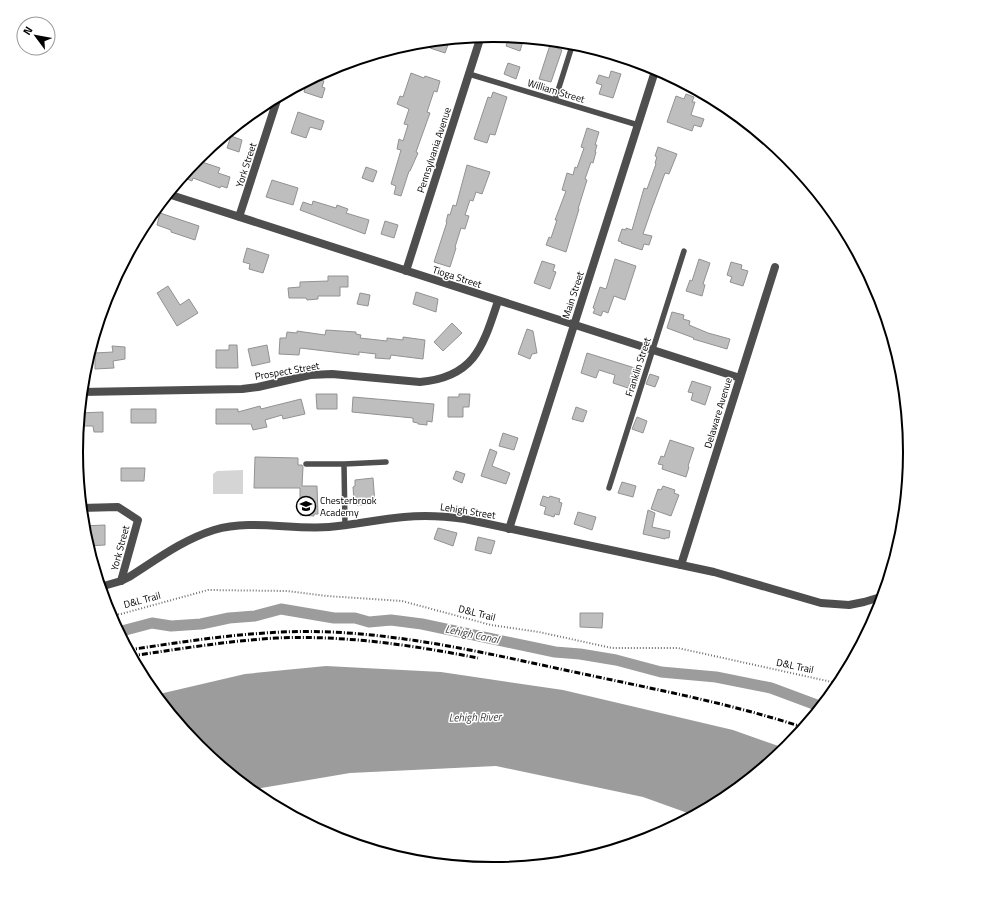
<svg xmlns="http://www.w3.org/2000/svg" width="987" height="905" viewBox="0 0 987 905" font-family="'Titillium Web',sans-serif">
  <style>
    .green { fill: #d5d5d5 }
    .water { fill: #9c9c9c }
    .lines { fill: none; stroke-linecap: round; stroke-linejoin: round }
    .canal { stroke: #9c9c9c; stroke-width: 11 }
    .building { fill: #bebebe; stroke: #929292 }
    .path { stroke: #707070; stroke-width: 2; stroke-dasharray: 1 2; stroke-linecap: butt }
    .service { stroke: #4e4e4e; stroke-width: 5.5 }
    .minor { stroke: #4e4e4e; stroke-width: 8 }
    .tertiary { stroke: #4e4e4e; stroke-width: 8 }
    .rail { stroke: #000; stroke-width: 3; stroke-dasharray: 6 2 1 2; stroke-linecap: butt }
    .labels { text-anchor: middle; dominant-baseline: central; stroke-width: 3; stroke-linejoin: round; paint-order: stroke }
    .street-label { font-size: 10px; fill: #000; stroke: #fff }
    .poi-label { font-size: 10px; fill: #000; stroke: #fff; text-anchor: start }
    .water-label { font-size: 11px; font-style: italic; fill: #3d3d3d; stroke: #fff }
    .rim { fill: none; stroke: #000; stroke-width: 2 }
  </style>
  <rect width="100%" height="100%" fill="#fff"/>
  <path class="green" d="M243,470v24h-30v-20l4,-3z"/>
  <path class="water" d="M326,666l115,6 122,18 170,40 54,19 -62,51 -29,16 -53,-19 -147,-31 -146,7 -100,17 -52,-42 -43,-53 90,-21z"/>
  <g class="lines">
    <path class="canal" d="M118,632l34,-9 19,3 30,-2 28,-6 26,-2 26,-7 53,9h21l14,4 22,-2 31,4 133,28 25,2 36,6 45,12 55,5 55,11 51,19"/>
  </g>
  <path class="building" d="M509,36l15,2 -4,13 -14,-5z
    M450,39l-5,14 -15,-5 2,-7z
    M550,45l12,5 -11,32 -12,-3z
    M508,63l12,4 -4,12 -12,-5z
    M611,71l10,3 -8,24 -14,-4 3,-9 -6,-2 3,-8 10,3z
    M411,73l13,5 1,-2 15,5 -3,11 -3,-1 -7,21 3,1 -14,39 2,1 -8,18h-1l-8,25 -7,-2 2,-8 -5,-2 10,-34 -4,-1 2,-10 4,2 5,-16 -4,-1 5,-15 -12,-5 3,-8 3,1z
    M314,77l10,4 -2,6 3,1 -3,10 -18,-6 3,-11z
    M493,92l14,5 -12,38 -5,-1 -3,9 -13,-4 14,-42 3,1z
    M686,94l8,3 -2,5h3l-4,13 13,4 -3,8 -7,-2 -2,6 -25,-9 9,-26 8,3z
    M298,112l26,9 -3,9 -11,-3 -4,11 -15,-5z
    M587,128l12,4 -4,13h2l-2,7h1l-3,11 -2,-1 -6,17 2,1 -9,29h1l-13,43 -20,-7 3,-8 2,1 6,-18h-2l11,-29 -4,-1 5,-17 6,2 2,-8 2,1 7,-20 -3,-1z
    M231,136l11,4 -3,12 -12,-4z
    M658,147l19,7 -8,20 -4,-1 -13,35 -9,26 9,2 -3,9 -5,-1 -2,6 -21,-7 1,-1 -4,-1 4,-12 4,1v-2l6,2 12,-42 3,1 9,-25 -1,-1 2,-6 -2,-1z
    M196,160l24,8 -2,5 12,4 -3,11 -6,-2 -1,2 -27,-10 -1,3 -10,-4z
    M467,165l23,7 -8,22 -6,-2 -3,9 -3,-1 -5,15 4,1 -4,13 -4,-1 -6,19 1,1 -6,19 -16,-5 13,-40h-1l2,-8 2,1 3,-10 3,1z
    M366,167l11,4 -4,11 -11,-4z
    M272,180l26,8 -5,17 -27,-8z
    M313,201l23,7 1,-3 11,4 -2,4 23,7 -4,14 -65,-24 3,-8 9,3z
    M160,213l39,13 -4,14 -24,-8v-2l-14,-5z
    M385,221l13,4 -4,13 -13,-4z
    M247,248l22,7 -6,18 -14,-4 1,-5 -7,-2z
    M615,259l21,7 -11,34 -11,-4 -6,17 -5,-2 -2,5 -8,-3 2,-4 -2,-1 7,-21 6,2z
    M699,259l11,4 -7,21 2,1 -3,11 -16,-5 4,-11 2,1z
    M542,261l13,4 -2,6 3,1 -6,17 -16,-6z
    M731,262l11,3 -1,4 7,2 -5,15 -13,-4 2,-5 -5,-2z
    M328,276h20v11h-8v9h-22v3l-11,1 -1,-2h-17l-1,-10 12,-1v-5l28,-1z
    M168,286l12,19 9,-6 9,14 -21,13 -20,-33z
    M416,292l22,7 -2,13 -23,-8z
    M360,293l10,2 -2,11 -11,-2z
    M672,312l12,3 -1,4 7,2 -1,4 19,8 22,6 -3,10 -34,-10 1,-1 -27,-10z
    M452,323l10,10 -19,18 -9,-9z
    M527,329l6,2 4,22 -5,1 -2,5 -12,-5z
    M326,330l30,2v2l5,1 -1,3 27,3v-3l16,2v-3l22,3 -2,19 -32,-4 -1,4 -15,-1 1,-4 -17,-2v3l-59,-7 -1,7 -20,-1 1,-16h6l1,-6 10,1v-2l28,4z
    M229,345h8l1,23h-22v-18h13z
    M267,345l3,17 -18,4 -4,-17z
    M112,346l13,1v12l-12,2 1,7 -19,1v-16l18,-1z
    M587,353l51,16v1l3,1 -3,10 -7,-1 -3,8 -15,-5 2,-8 -16,-5 -3,8 -15,-5z
    M650,374l9,3 -4,10 -9,-3z
    M692,381l19,6 -6,18 -14,-5 2,-7 -5,-1z
    M316,394h21v15h-20z
    M459,394h11l-1,13h-6v10h-15v-20h11z
    M353,397l81,7 -2,18 -5,-1v4l-9,-1v-1l-5,-1v-4l-61,-6z
    M301,399l4,15 -22,5 -1,-4 -17,5 2,7 -14,3 -2,-6h-35v-15h22v3l22,-6 1,3z
    M576,407l11,4 -4,11 -11,-3z
    M131,409h25v14h-25z
    M103,412v20h-9l-1,-6h-14l1,-13z
    M637,417l10,4 -4,12 -11,-4z
    M503,433l15,5 -4,12 -15,-4z
    M670,440l24,8 -6,18 1,1 -3,10 -24,-8 1,-4 -5,-1 3,-8 3,1z
    M490,449l7,3 -5,14 18,7 -4,11 -25,-8z
    M255,457l43,1v7h4l1,2 -1,19h15l1,28h-4v2l-14,-1v-27h-46z
    M121,468h24l-1,13h-23z
    M456,471l9,3 -3,9 -9,-4z
    M373,478l2,26 -18,1 -1,-4h-2l-1,-14 2,-1v-6z
    M622,482l14,4 -3,11 -15,-4z
    M663,486l12,4 -1,3 5,2 -8,21 -20,-7 7,-20 3,1z
    M543,496l6,2 1,-2 10,3 -1,3 3,1 -3,12 -4,-1 -1,3 -10,-3 2,-7 -6,-2z
    M648,510l7,3 -3,14 18,4 -1,7h-4v1l-22,-5z
    M578,512l18,5 -4,13 -18,-6z
    M105,525v20l-17,1 -5,-20z
    M438,528l19,5 -4,13 -19,-7z
    M478,537l17,4 -4,13 -16,-4z
    M580,613h23l-1,15 -22,-1z"/>
  <g class="lines">
    <path class="path" d="M109,615l12,-1 87,-24 79,1 40,5 75,5 89,24 48,7 73,16h66l163,36
      M405,860l12,-1 82,5 22,3"/>
    <path class="service" d="M469,74l169,51
      M555,100l18,-57
      M306,464h38l1,61
      M344,464l42,-2
      M609,488l75,-237"/>
    <path class="minor" d="M168,194l572,184
      M239,217l39,-120
      M406,271l75,-235
      M82,392l160,-3 16,-2 52,-12 22,-1 88,8c55,-5 63,-36 78,-81
      M81,508l37,-1 20,13 -17,61
      M509,529l147,-461
      M681,565l94,-298"/>
    <path class="tertiary" d="M100,587l21,-6 8,-4c27,-17 53,-37 85,-47 37,-11 76,0 115,-3 25,-2 50,-8 75,-10 21,-2 40,-1 61,2l249,53 107,31 28,2 15,-3 20,-6"/>
    <path class="rail" d="M128,650c67,-10 135,-21 203,-18 89,4 176,26 262,44 71,15 143,29 212,52
      M131,656c48,-7 96,-15 145,-18 68,-3 136,7 202,20"/>
  </g>
  <defs>
    <symbol id="school-ring" viewBox="-11 -11 22 22"><circle r="9.5" fill="#fff" stroke="#000" stroke-width="1.5"/><path d="M0-5L7-2L0 1L-7-2ZM-4 1L0 2.5L4 1V4Q0 6-4 4Z" fill="#000"/></symbol>
  </defs>
  <g fill-rule="evenodd">
    <use href="#school-ring" x="295" y="495" width="22" height="22"/>
  </g>
  <g class="labels">
    <g class="street-label">
      <text transform="translate(556 91) rotate(17)">William Street</text>
      <text transform="translate(434 150) rotate(-72)">Pennsylvania Avenue</text>
      <text transform="translate(246 165) rotate(-72)">York Street</text>
      <text transform="translate(457 277) rotate(18)">Tioga Street</text>
      <text transform="translate(573 295) rotate(-72)">Main Street</text>
      <text transform="translate(638 367) rotate(-72)">Franklin Street</text>
      <text transform="translate(287 371) rotate(-10)">Prospect Street</text>
      <text transform="translate(718 413) rotate(-73)">Delaware Avenue</text>
      <text transform="translate(468 511) rotate(9)">Lehigh Street</text>
      <text transform="translate(120 548) rotate(-75)">York Street</text>
      <text transform="translate(142 600) rotate(-15)">D&amp;L Trail</text>
      <text transform="translate(477 613) rotate(14)">D&amp;L Trail</text>
      <text transform="translate(795 666) rotate(12)">D&amp;L Trail</text>
    </g>
    <g class="poi-label">
      <text x="320" y="500">Chesterbrook<tspan x="320" dy="12">Academy</tspan></text>
    </g>
    <g class="water-label">
      <text transform="translate(472 634) rotate(12)">Lehigh Canal</text>
      <text transform="translate(475 717) rotate(-1)">Lehigh River</text>
    </g>
  </g>
  <path d="M0 0H987V905H0ZM83 452a410 410 0 1 1 820 0a410 410 0 1 1-820 0Z" fill="#fff" fill-rule="evenodd"/>
  <path class="rim" d="M83 452a410 410 0 1 1 820 0a410 410 0 1 1-820 0Z"/>
  <g transform="translate(36 36) rotate(302)"><circle r="19" fill="#ffffff" stroke="#999999"/>
  <path d="M0-3L7 15L0 10L-7 15Z" fill="#000000"/>
  <text y="-6" font-size="11" font-weight="bold" text-anchor="middle" fill="#000000">N</text>
  </g>
</svg>
